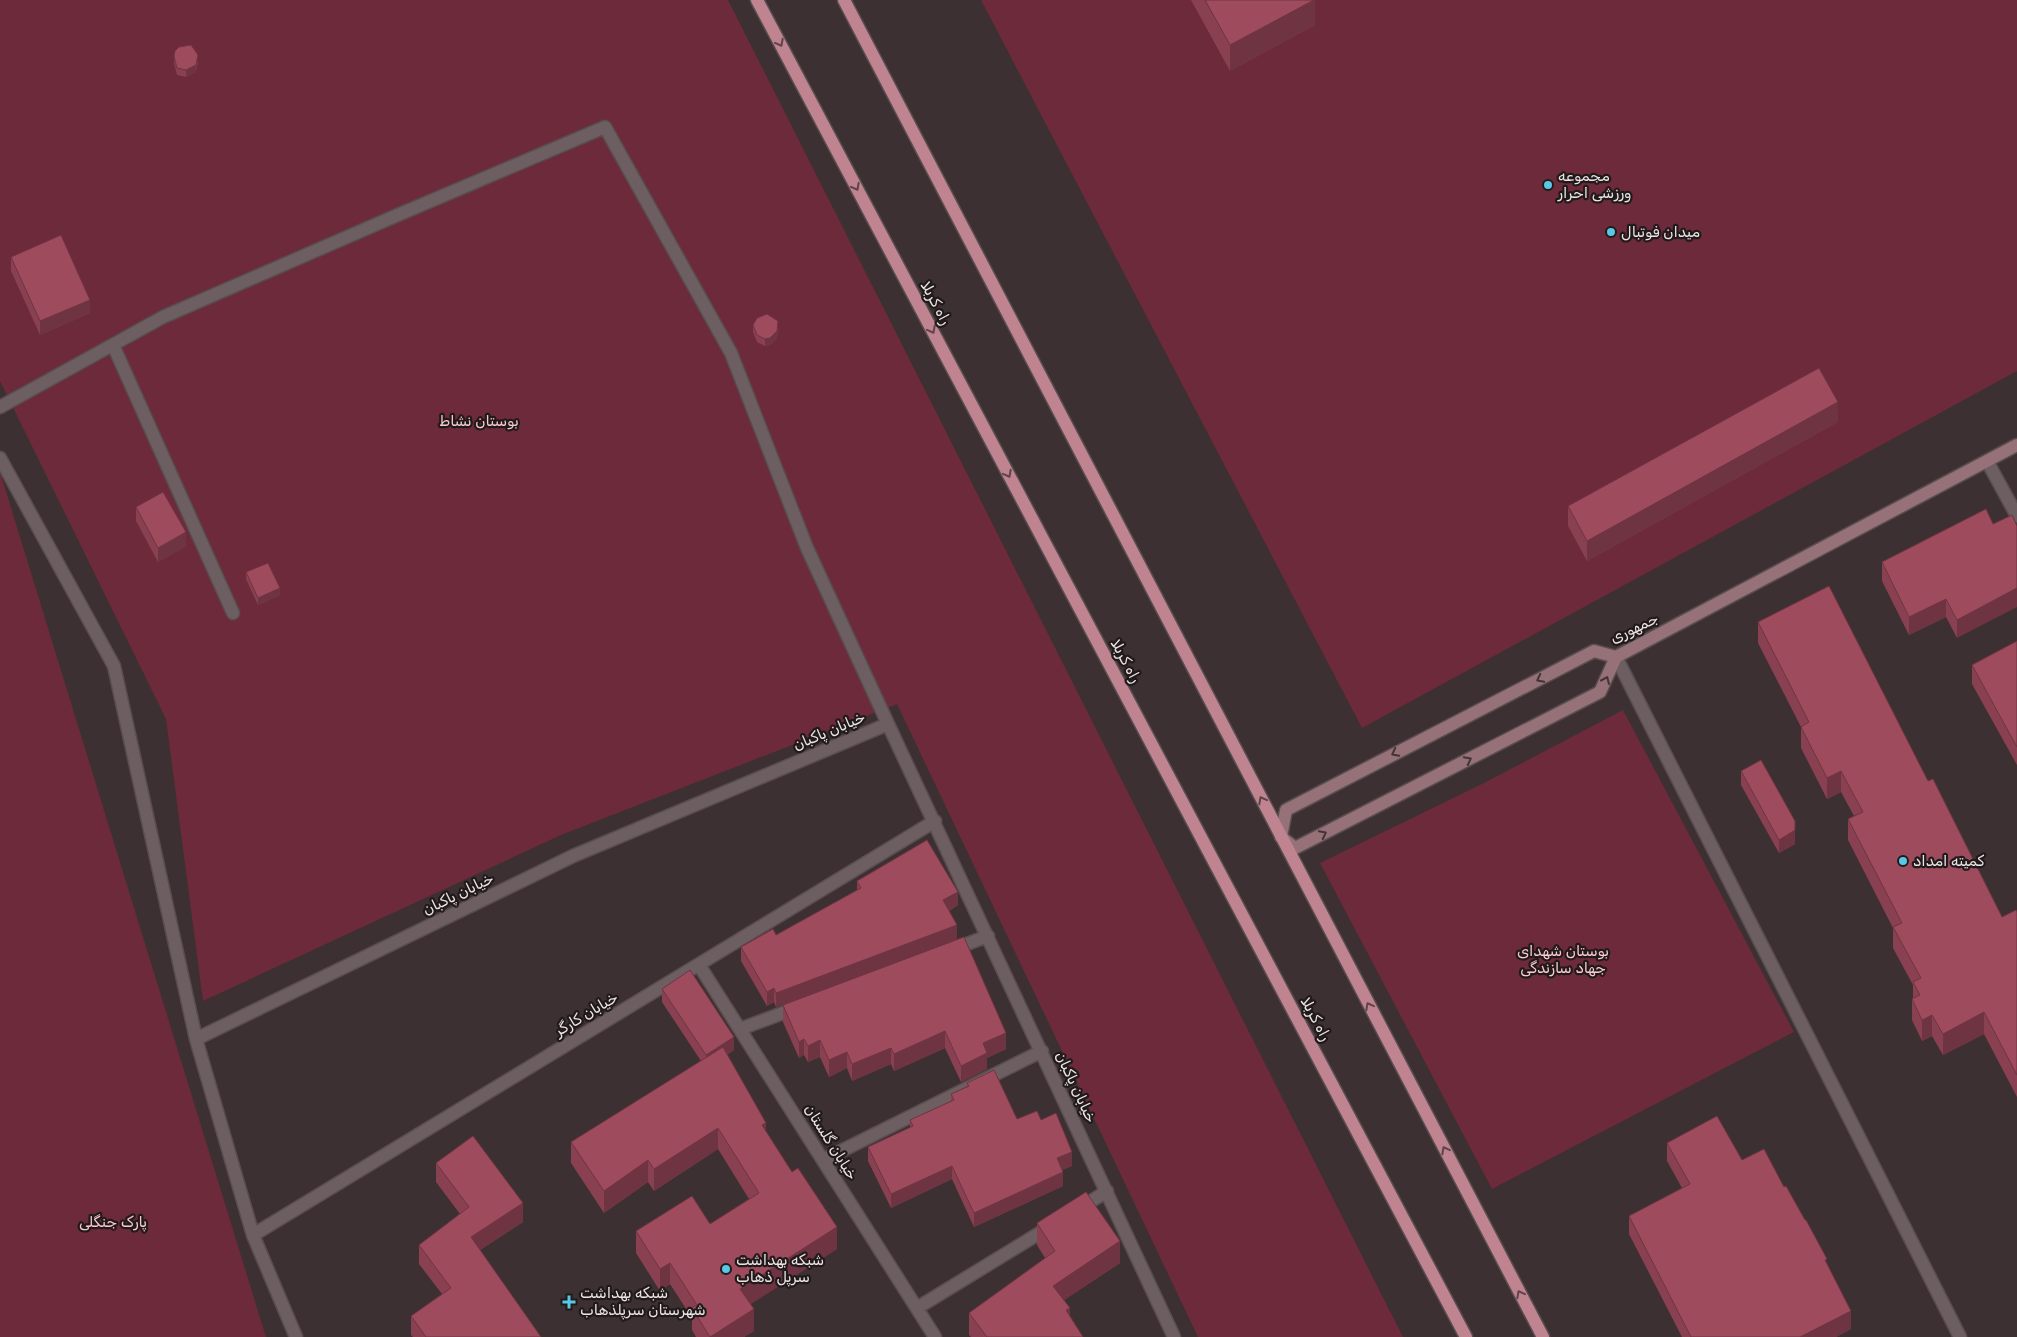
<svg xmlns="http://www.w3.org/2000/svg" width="2017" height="1337" viewBox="0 0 2017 1337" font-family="Rubik,'Noto Naskh Arabic',sans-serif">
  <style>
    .green { fill: #6c2a3a }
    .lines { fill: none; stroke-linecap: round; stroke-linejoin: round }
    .street-casing { stroke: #584d4f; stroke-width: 15 }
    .secondary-casing { stroke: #584d4f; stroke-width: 15 }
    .primary-casing { stroke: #584d4f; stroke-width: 15 }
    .street { stroke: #6d5e61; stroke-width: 12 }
    .secondary { stroke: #967178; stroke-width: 12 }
    .primary { stroke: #bf848f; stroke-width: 12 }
    .wall { fill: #894051 }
    .shaded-wall { fill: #6f3442 }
    .building { fill: #9f4b5e; stroke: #6f3442 }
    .oneway { stroke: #604449 }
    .oneway2 { stroke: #433437 }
    .poi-dot { fill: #59c8e5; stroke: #201a1b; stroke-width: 2 }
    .labels { text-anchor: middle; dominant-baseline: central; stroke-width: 4.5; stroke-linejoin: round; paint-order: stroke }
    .poi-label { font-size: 15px; fill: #ece3e4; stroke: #201a1b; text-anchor: start }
    .street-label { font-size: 15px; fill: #ece3e4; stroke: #201a1b }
    .park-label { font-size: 15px; fill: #fac8d0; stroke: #201a1b }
  </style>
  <rect width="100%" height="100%" fill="#3d3032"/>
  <path class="green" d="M0,0h728l675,1337h-205l-301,-633 -336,131 -358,166 -37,-282 -166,-338z
    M981,0h1036v371l-655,357z
    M0,472l266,865h-266z
    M1623,710l171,322 -302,157 -172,-326 166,-81z"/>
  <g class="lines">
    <defs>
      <path id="street" d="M113,345l120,268
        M0,407l163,-90 237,-103 205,-87 126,226 76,195 81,176
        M0,458l114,208 82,373 57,196 43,102
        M1987,461l30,55
        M1616,657l344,680
        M951,950l37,-14
        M699,965l236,372
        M740,1029l59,-22
        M196,1039l377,-183 315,-132 286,613
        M823,1160l219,-109
        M1079,1209l28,-18
        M253,1235l682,-414
        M917,1308l134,-82"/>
      <path id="secondary" d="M1616,657l-16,35 -305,156 -14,-11 5,-27 308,-159 22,6 401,-212"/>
      <path id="primary" d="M757,0l709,1337
        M844,0l699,1337"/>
    </defs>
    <use href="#street" class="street-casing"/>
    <use href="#secondary" class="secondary-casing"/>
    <use href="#primary" class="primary-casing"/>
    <use href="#street" class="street"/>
    <use href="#secondary" class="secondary"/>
    <use href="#primary" class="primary"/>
  </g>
  <path class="wall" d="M1191,0h124v25l-85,46z
    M174,56l24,6 -2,10 -10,5 -9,-2 -3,-12z
    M11,257l79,56 -50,22 -29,-64z
    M753,325l25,3 -1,10 -7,7 -5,1 -8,-4 -4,-10z
    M1838,422l-251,139 -19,-35v-20z
    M136,507l50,39 -28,16 -22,-41z
    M1986,509l-29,129 -11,-21 -37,18 -27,-54v-19z
    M246,572l34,23 -22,10 -12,-26z
    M1758,622l170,159 74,136 15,-5v185l-33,-63 -41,21 -11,-19 -10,5 -10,-21v-21l1,-1v-13l-20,-37v-20l-45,-88v-21l6,-3 -13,-24 -14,7 -26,-51v-21l-43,-84z
    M2017,641v124l-45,-81v-19z
    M1741,771l54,59v14l-16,9 -38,-68z
    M857,881l101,24 -9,6 8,28 -181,68 -2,-5 -7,4 -26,-45v-14l35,-12 81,-45z
    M964,937l42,112 -19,9v11l-26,13 -16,-34 -51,23 -3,-7 -39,17 -5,-13 -18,9 -9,-20 -12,5 -4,-7 -5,3 -16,-36v-17z
    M662,989l72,61 -7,5 39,77 71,117 -87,55 4,27 -10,6h-48l-4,-7v-12l-22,-34 -10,7 -24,-38v-22l74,-7 39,-25 -31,-50 -64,42 -6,-9 -44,31 -33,-50v-21l130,-81 -39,-59z
    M967,1083l50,36 24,1 31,46 -10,4 1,16 -89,41 -22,-48 -61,29 -23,-47v-14l42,-19v-8l41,-19v-7l16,-8z
    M1667,1143l75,17 42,27 43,77 24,65 -15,8h-154l-53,-103v-18l53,-28 -15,-27z
    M436,1163l87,59 -43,28 61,87h-128l-2,-2v-19l31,-22 -23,-30v-19l41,-31 -24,-32z
    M1037,1223l83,40 -56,37 6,16 13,21h-112l-2,-2v-22l76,-55 -8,-13z"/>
  <path class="shaded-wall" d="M1314,0h1v25l-85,46v-26z
    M198,55l-2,17 -10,5v-7z
    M90,300v13l-50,22v-14z
    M778,321l-1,17 -7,7 -5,1v-7z
    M1838,402v20l-251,139v-20z
    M186,532v14l-28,16v-14z
    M280,588v7l-22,10v-7z
    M2017,588v19l-60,31v-18z
    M1946,599v18l-37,18v-18z
    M1841,771v21l-14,7v-21z
    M1795,830v14l-16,9v-13z
    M958,892v13l-15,9v-14z
    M957,925v14l-181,68v-14z
    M774,988v14l-7,4v-14z
    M1984,1012v22l-41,21v-21z
    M1932,1015v21l-10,5v-21z
    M945,1031v17l-51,23v-17z
    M1006,1033v16l-19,9v11l-26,13v-16l22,-23z
    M734,1037v13l-28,18v-13z
    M804,1039v16l-5,3v-16z
    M820,1040v17l-12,5v-16z
    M891,1048v16l-39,17v-17z
    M847,1052v16l-18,9v-17z
    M766,1123v21l-4,-19z
    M718,1128v21l-64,42v-22z
    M1072,1152v14l-15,6v-14z
    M648,1160v22l-44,31v-22z
    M952,1166v13l-61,29v-14z
    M1063,1172v14l-89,41v-14z
    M523,1203v19l-52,34v-19z
    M837,1227v22l-97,62v-22z
    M1120,1241v22l-67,44v-21z
    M670,1263v21l-10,7v-22z
    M1070,1308v22l-4,-20z
    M754,1309v22l-10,6h-34z
    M1851,1311v18l-15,8h-36z"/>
  <path class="building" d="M1205,0h109l-84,45z
    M191,45l7,10 -2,10 -10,5 -9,-2 -3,-12 1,-5 4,-4z
    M61,235l29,65 -50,21 -29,-64z
    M767,314l11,7 -1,10 -7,7 -5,1 -8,-4 -4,-10 4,-7z
    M1819,368l19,34 -251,139 -19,-35z
    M163,492l23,40 -28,16 -22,-41z
    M1986,509l7,15 19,-9 5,11v62l-60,32 -11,-21 -37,18 -27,-55z
    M268,563l12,25 -22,10 -12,-26z
    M1829,586l99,195 5,-2 69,138 14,-7 1,2v163l-33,-63 -41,22 -11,-19 -10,5 -10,-21 8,-4 -7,-13 8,-4 -28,-51 9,-4 -54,-104 15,-7 -22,-41 -14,7 -26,-51 8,-5 -51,-100z
    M2017,641v106l-45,-82z
    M1761,760l34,61v9l-16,10 -38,-69z
    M927,840l31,52 -15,8 14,25 -181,68 -2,-5 -7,4 -26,-45 32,-18 3,6 85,-47 -4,-7z
    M964,937l42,96 -23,10 4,10 -26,13 -16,-35 -51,23 -3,-6 -39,16 -5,-12 -18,8 -9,-20 -12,6 -4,-7 -5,3 -16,-37z
    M690,970l44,67 -28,18 -44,-66z
    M723,1047l43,76 -4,2 30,47 6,-4 39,59 -97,62 14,20 -44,28 -18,-29 5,-3 -27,-42 -10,6 -24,-38 56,-35 18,28 49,-31 -41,-65 -64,41 -6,-9 -44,31 -33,-49z
    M994,1070l23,49 20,-8 4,9 15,-7 16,39 -15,6 6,14 -89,41 -22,-47 -61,28 -23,-47 45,-21 -3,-6 44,-20 -3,-6 18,-8 -2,-3z
    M1717,1116l25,44 22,-11 20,38 2,-1 19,34h1l21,39 -2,1 26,51 -51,26h-109l-62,-121 61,-32 -23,-41z
    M473,1136l50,67 -52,34 70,100h-115l-15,-21 40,-28 -32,-43 50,-38 -33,-44z
    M1086,1192l34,49 -67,45 17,22 -4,2 17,27h-96l-18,-24 86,-62 -18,-28z"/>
  <defs><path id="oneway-chevron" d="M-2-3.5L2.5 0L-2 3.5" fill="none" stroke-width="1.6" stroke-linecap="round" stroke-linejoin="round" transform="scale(1.25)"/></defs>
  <g class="oneway">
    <use href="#oneway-chevron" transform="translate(780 43) rotate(62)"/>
    <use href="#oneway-chevron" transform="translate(856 187) rotate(62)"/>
    <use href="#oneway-chevron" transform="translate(932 330) rotate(62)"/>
    <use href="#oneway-chevron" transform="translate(1008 474) rotate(62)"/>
    <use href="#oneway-chevron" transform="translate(1262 800) rotate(-118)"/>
    <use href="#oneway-chevron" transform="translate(1369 1006) rotate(-118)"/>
    <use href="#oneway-chevron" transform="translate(1445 1150) rotate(-118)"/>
    <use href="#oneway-chevron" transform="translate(1520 1294) rotate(-118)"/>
  </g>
  <g class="oneway2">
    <use href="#oneway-chevron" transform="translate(1540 679) rotate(153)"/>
    <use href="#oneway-chevron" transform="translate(1606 680) rotate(-66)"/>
    <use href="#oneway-chevron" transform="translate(1395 753) rotate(153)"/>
    <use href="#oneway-chevron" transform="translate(1468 760) rotate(-27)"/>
    <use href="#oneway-chevron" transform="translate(1323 834) rotate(-27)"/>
  </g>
  <g class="poi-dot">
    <circle cx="1548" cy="185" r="5"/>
    <circle cx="1611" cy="232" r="5"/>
    <circle cx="1903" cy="861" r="5"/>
    <circle cx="726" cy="1269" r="5"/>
    <path d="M566.5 1294.5h5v5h5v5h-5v5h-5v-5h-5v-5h5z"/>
  </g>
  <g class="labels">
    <g class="poi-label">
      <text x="1558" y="176">مجموعه<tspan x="1558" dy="17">ورزشی احرار</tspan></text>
      <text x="1621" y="232">میدان فوتبال</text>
      <text x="1913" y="861">کمیته امداد</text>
      <text x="736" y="1260">شبکه بهداشت<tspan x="736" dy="17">سرپل ذهاب</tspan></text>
      <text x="580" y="1293">شبکه بهداشت<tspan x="580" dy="17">شهرستان سرپلذهاب</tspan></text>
    </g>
    <g class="street-label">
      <text transform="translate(936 303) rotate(62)">راه کربلا</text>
      <text transform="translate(1634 628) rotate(-25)">جمهوری</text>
      <text transform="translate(1126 661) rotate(62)">راه کربلا</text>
      <text transform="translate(829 731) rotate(-23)">خیابان پاکبان</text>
      <text transform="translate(458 894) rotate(-26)">خیابان پاکبان</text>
      <text transform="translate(586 1014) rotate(-31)">خیابان کارگر</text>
      <text transform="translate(1316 1019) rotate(62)">راه کربلا</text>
      <text transform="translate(1076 1087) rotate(65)">خیابان پاکبان</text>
      <text transform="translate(831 1142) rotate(58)">خیابان گلستان</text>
    </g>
    <g class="park-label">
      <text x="479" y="421">بوستان نشاط</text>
      <text x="1563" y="951">بوستان شهدای<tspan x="1563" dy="17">جهاد سازندگی</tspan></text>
      <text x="113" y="1222">پارک جنگلی</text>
    </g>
  </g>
</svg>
